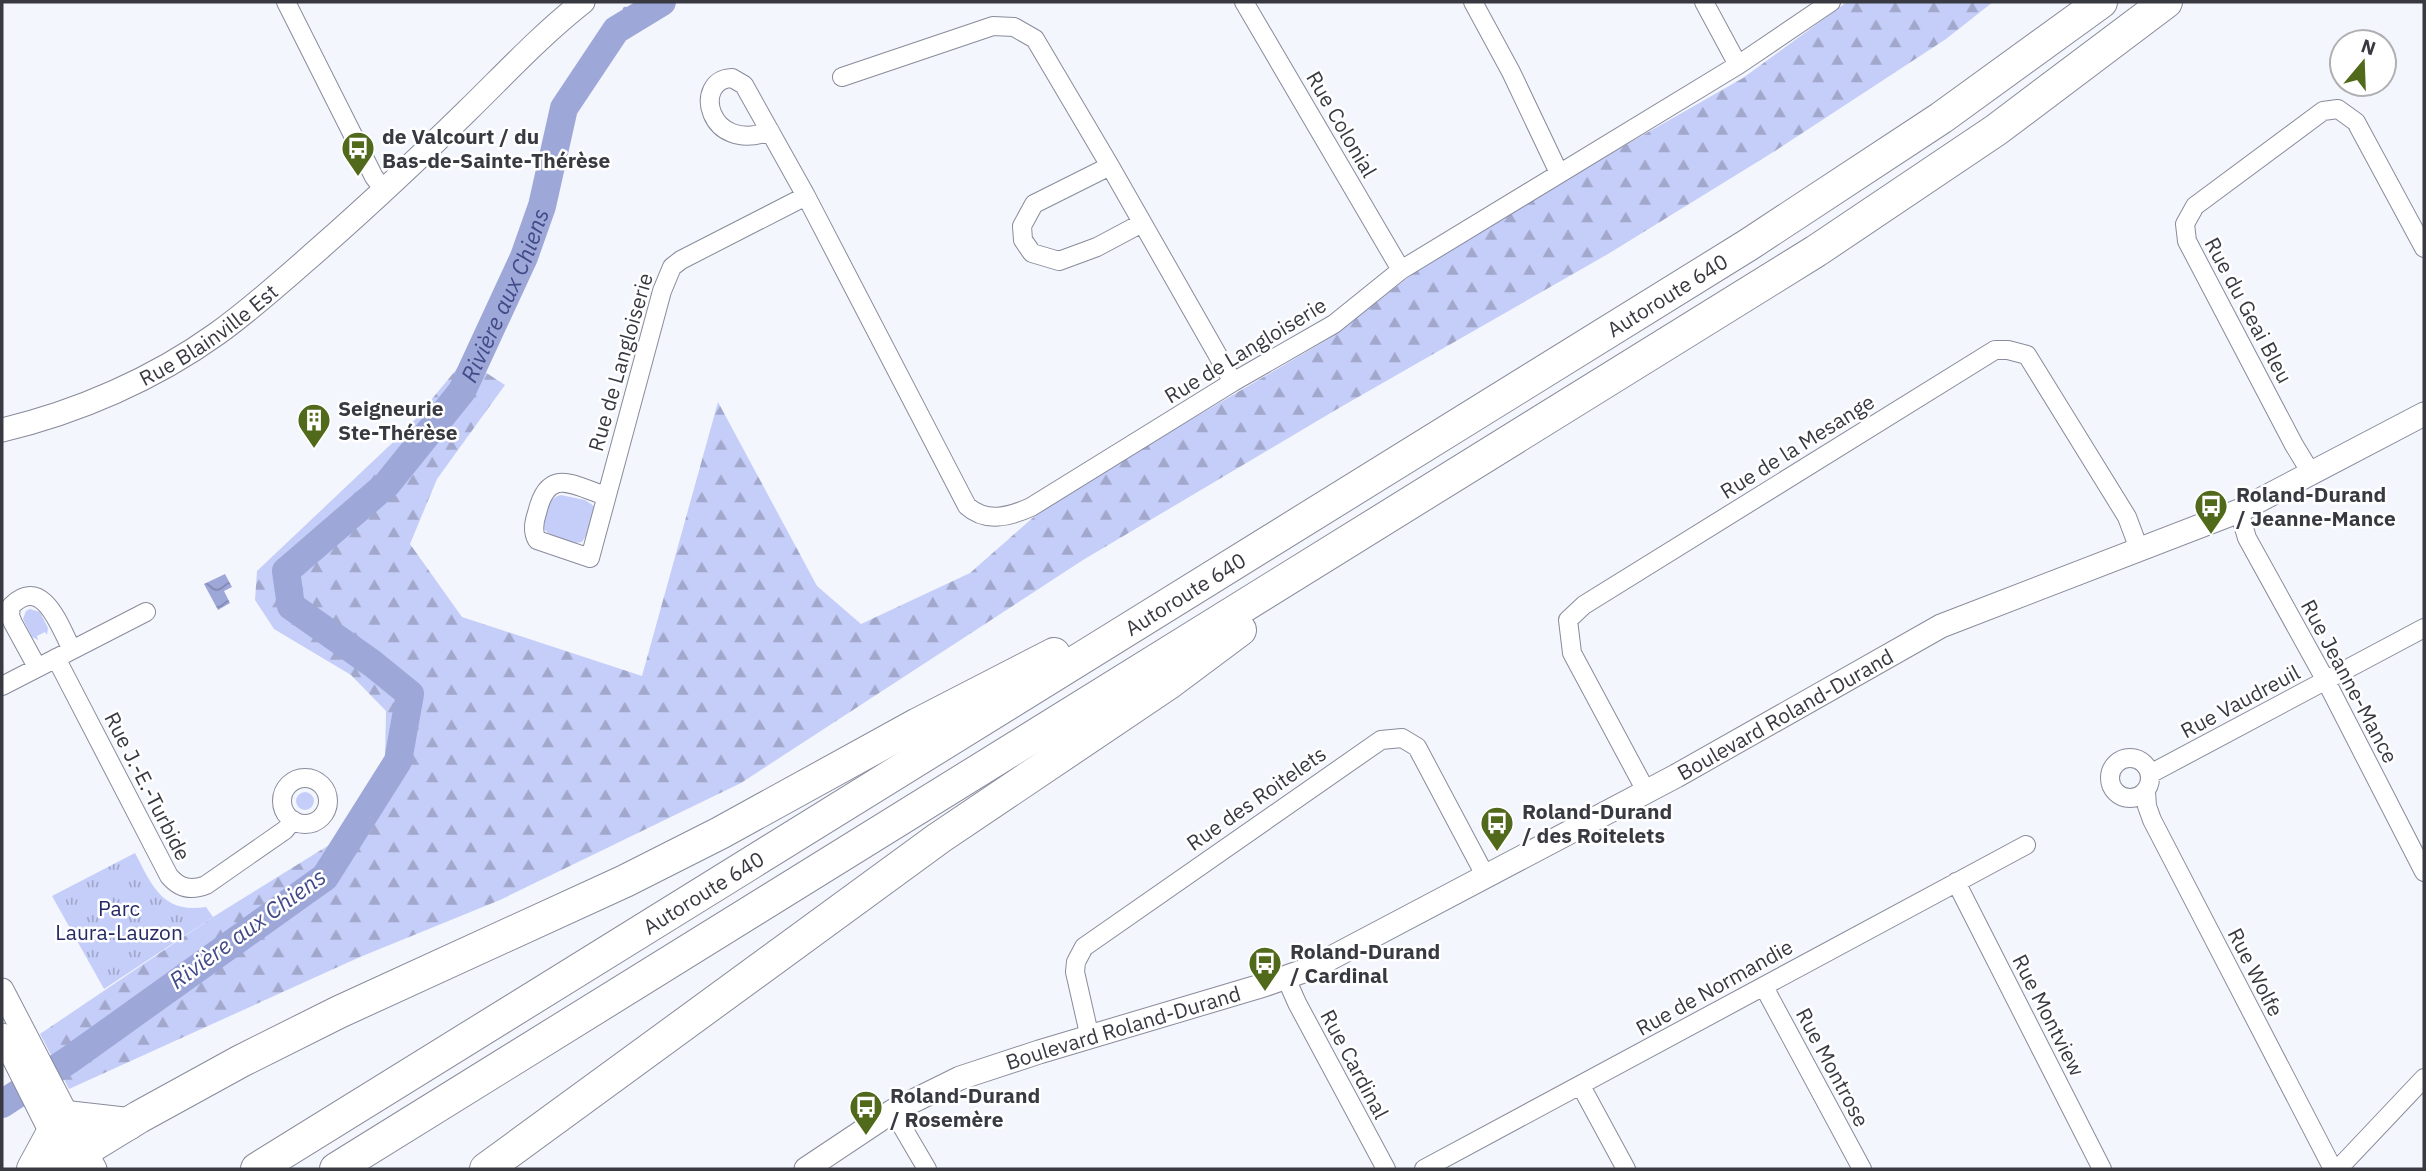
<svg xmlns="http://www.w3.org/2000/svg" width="2426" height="1171" viewBox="0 0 2426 1171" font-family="'IBM Plex Sans',sans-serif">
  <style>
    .grass { fill: #c5cef9 }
    .forest { fill: url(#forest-firs) }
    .park { fill: url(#park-tufts) }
    .water { fill: url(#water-waves) }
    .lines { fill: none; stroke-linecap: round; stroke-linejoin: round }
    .stream { stroke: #9da7d8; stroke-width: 4.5 }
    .river { stroke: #9da7d8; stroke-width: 28 }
    .minor-casing { stroke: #888b9b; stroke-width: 20 }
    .tertiary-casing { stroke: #888b9b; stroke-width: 25 }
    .motorway-casing { stroke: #888b9b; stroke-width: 34 }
    .minor { stroke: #fff; stroke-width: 18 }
    .tertiary { stroke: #fff; stroke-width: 23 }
    .motorway { stroke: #fff; stroke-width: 32 }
    .labels { text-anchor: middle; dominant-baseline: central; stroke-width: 5; stroke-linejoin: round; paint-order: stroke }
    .street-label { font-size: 21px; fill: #393a41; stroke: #fff }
    .poi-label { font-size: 21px; font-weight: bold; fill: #393a41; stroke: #fff; text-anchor: start }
    .park-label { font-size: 21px; fill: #252a64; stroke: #fff }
    .water-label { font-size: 23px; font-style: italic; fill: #424a88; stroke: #fff }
  </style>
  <defs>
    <pattern id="forest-firs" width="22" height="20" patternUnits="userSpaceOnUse" patternTransform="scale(1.75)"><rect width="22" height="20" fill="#c5cef9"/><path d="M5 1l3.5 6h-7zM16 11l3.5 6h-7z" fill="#a1a8cb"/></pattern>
    <pattern id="park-tufts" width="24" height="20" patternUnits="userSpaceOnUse" patternTransform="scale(1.75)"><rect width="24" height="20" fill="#c5cef9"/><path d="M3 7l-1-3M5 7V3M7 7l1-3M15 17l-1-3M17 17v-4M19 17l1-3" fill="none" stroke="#a1a8cb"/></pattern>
    <pattern id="water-waves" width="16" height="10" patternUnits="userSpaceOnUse" patternTransform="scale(1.75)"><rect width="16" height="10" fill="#9da7d8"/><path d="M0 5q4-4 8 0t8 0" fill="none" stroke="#8189b1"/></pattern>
  </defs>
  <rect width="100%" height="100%" fill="#f4f6fd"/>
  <path class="grass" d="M561,495l24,5 9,6 -5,25 -7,11c-14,3 -29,-3 -38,-13 -2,-14 3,-31 17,-34z
    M30,609l10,3 8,16 -1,7 -2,-3 -8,4 1,4 -6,-3 -9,-18 3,-8z
    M296 801a9 9 0 1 1 18 0a9 9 0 1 1-18 0Z"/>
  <path class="forest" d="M1847,2h146l-47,37 -171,112 -167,103 -269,154 -256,152 -342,223 -241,117 -140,57 -291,132 -29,-55 173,-117 150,-93 22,-63 1,-50 -35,-36 -77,-46 -19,-29 2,-29 150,-142 58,-70 40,26 -68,94 -27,65 52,73 180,59 76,-274 99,184 44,38 109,-51 82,-72 278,-163 84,-65 152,-94 177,-101z"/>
  <path class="park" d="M135,853c17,32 27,61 71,54l7,10 -109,72 -52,-93z"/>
  <path class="water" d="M225,574l7,13 -8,4 6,12 -12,7 -14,-26z"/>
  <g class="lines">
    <path class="stream" d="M625,9l5,11"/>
    <path class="river" id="s1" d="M2,1104l67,-44 256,-183 73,-116 12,-67 -37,-30 -82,-58 -5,-35 101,-87 75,-93 62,-134 18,-51 22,-98 52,-78 46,-28"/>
    <defs>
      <path id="minor" d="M286,2l88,175 11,14
        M1244,2l157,268
        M1473,2l38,70 48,101
        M1704,2l34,63
        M842,77l151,-51 21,1 21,12 75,127 123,216
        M770,131c-63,24 -78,-52 -38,-53l12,7 62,111 161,310c19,17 42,11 64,1l202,-125 101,-58 67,-54 337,-205 93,-63
        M1110,166l-76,38 -12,22 1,14 9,13 27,8 38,-14 45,-24
        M2311,473l-17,-28 -107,-204 -2,-17 10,-18 128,-95 15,-2 18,13 68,126
        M606,496c-34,-11 -58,-30 -69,17 -3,9 -5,18 0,27l53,18 72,-267 10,-24 9,-7 125,-64
        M2239,511l8,27 79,143 98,191
        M56,658l113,218c10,12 22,15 37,9l79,-55 8,-10
        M37,667l-24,-44 -3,-7 1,-10c32,-32 49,21 61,44
        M2,686l144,-74
        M2110 778a20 20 0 1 1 40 0a20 20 0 1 1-40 0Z
        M2150,774l274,-146
        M282 801a23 23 0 1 1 46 0a23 23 0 1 1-46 0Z
        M1646,791l-74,-138 -4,-33 16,-15 411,-255h13l19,5 100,162 12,32
        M2146,792l1,14 5,14 181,349
        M1956,882l146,287
        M1286,978l11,25 89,166
        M1764,987l98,182
        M1090,1038l-15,-66 1,-10 8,-15 297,-207 21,-2 15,9 69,130
        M1581,1086l45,83
        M893,1111l34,58
        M1424,1169l602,-324
        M2338,1169l86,-91"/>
      <g id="tertiary">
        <path id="s2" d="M2,430c76,-18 152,-51 216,-97 36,-26 69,-56 102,-85 50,-44 99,-90 147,-137 38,-37 74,-76 116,-109"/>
        <path d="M2,990l93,179"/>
        <path d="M2,1035l57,113"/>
        <path id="s3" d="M806,1169l87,-58 67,-33 79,-26 225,-67 48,-17 364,-192 265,-150 298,-115 185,-97"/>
      </g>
      <g id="motorway">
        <path d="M66,1117l62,7"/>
        <path d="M33,1169l19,-35"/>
        <path d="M54,1169l85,-52 102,-56 98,-49 286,-131 95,-48 198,-109 136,-70"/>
        <path id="s4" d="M257,1169l1491,-924 193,-127 160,-116"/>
        <path d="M336,1169l1480,-918 180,-121 170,-128"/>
        <path d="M486,1169l453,-331 230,-155 71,-53"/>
      </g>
    </defs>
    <use href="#minor" class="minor-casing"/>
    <use href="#tertiary" class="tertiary-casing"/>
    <use href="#motorway" class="motorway-casing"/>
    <use href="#minor" class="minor"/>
    <use href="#tertiary" class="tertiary"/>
    <use href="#motorway" class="motorway"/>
  </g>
  <defs>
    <symbol id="bus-pin" viewBox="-11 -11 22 30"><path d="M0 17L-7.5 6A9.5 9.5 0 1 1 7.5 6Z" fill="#50691a" stroke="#fff"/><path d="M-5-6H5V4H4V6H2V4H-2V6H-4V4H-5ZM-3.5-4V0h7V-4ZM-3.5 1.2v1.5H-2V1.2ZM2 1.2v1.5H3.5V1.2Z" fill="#fff"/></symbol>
    <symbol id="building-pin" viewBox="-11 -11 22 30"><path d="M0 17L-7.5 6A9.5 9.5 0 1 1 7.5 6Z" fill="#50691a" stroke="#fff"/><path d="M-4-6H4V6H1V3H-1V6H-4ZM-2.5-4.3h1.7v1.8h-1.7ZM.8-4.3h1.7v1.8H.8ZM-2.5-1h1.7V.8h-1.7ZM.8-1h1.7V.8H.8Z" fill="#fff"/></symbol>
  </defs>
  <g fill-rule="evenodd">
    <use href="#bus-pin" x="339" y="129" width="38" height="52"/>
    <use href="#building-pin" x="295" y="401" width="38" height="52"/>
    <use href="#bus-pin" x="2192" y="487" width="38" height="52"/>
    <use href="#bus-pin" x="1478" y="804" width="38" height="52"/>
    <use href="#bus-pin" x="1246" y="944" width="38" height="52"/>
    <use href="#bus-pin" x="847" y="1088" width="38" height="52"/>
  </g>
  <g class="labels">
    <g class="street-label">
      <text transform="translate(1342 124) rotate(60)">Rue Colonial</text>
      <text stroke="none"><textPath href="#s4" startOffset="1659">Autoroute 640</textPath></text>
      <text transform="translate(2249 310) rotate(62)">Rue du Geai Bleu</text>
      <text stroke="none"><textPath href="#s2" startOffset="229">Rue Blainville Est</textPath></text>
      <text transform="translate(1245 350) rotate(-31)">Rue de Langloiserie</text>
      <text transform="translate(620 362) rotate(-74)">Rue de Langloiserie</text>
      <text transform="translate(1797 446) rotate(-32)">Rue de la Mesange</text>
      <text stroke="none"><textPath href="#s4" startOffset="1092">Autoroute 640</textPath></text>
      <text transform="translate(2350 681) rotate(62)">Rue Jeanne-Mance</text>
      <text transform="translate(2240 701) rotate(-28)">Rue Vaudreuil</text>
      <text stroke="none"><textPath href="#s3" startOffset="1085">Boulevard Roland-Durand</textPath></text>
      <text transform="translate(148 786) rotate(63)">Rue J.-E.-Turbide</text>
      <text transform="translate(1256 798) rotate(-35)">Rue des Roitelets</text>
      <text stroke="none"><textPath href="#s4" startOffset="525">Autoroute 640</textPath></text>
      <text transform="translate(2256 972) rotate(63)">Rue Wolfe</text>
      <text transform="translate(1714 987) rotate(-29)">Rue de Normandie</text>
      <text transform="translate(2049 1015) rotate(63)">Rue Montview</text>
      <text stroke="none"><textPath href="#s3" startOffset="350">Boulevard Roland-Durand</textPath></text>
      <text transform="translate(1355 1064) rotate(62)">Rue Cardinal</text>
      <text transform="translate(1833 1067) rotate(62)">Rue Montrose</text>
    </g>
    <g class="poi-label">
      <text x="382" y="136">de Valcourt / du<tspan x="382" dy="24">Bas-de-Sainte-Thérèse</tspan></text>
      <text x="338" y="408">Seigneurie<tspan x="338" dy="24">Ste-Thérèse</tspan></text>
      <text x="2236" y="494">Roland-Durand<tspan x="2236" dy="24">/ Jeanne-Mance</tspan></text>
      <text x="1522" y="811">Roland-Durand<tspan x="1522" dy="24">/ des Roitelets</tspan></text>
      <text x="1290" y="951">Roland-Durand<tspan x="1290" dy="24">/ Cardinal</tspan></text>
      <text x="890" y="1095">Roland-Durand<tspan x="890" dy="24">/ Rosemère</tspan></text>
    </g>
    <g class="park-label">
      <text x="119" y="908">Parc<tspan x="119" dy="24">Laura-Lauzon</tspan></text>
    </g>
    <g class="water-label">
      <text stroke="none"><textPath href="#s1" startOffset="1141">Rivière aux Chiens</textPath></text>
      <text transform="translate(247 928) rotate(-36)">Rivière aux Chiens</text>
    </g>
  </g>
  <rect width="2426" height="1171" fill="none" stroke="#393a41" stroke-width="7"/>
  <g transform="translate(2363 63) rotate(19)"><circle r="33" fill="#ffffff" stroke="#b0b0b3" stroke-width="2"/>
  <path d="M0-5L12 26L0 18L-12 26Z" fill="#50691a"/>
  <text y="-10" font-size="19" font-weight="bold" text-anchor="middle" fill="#393a41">N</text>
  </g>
</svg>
